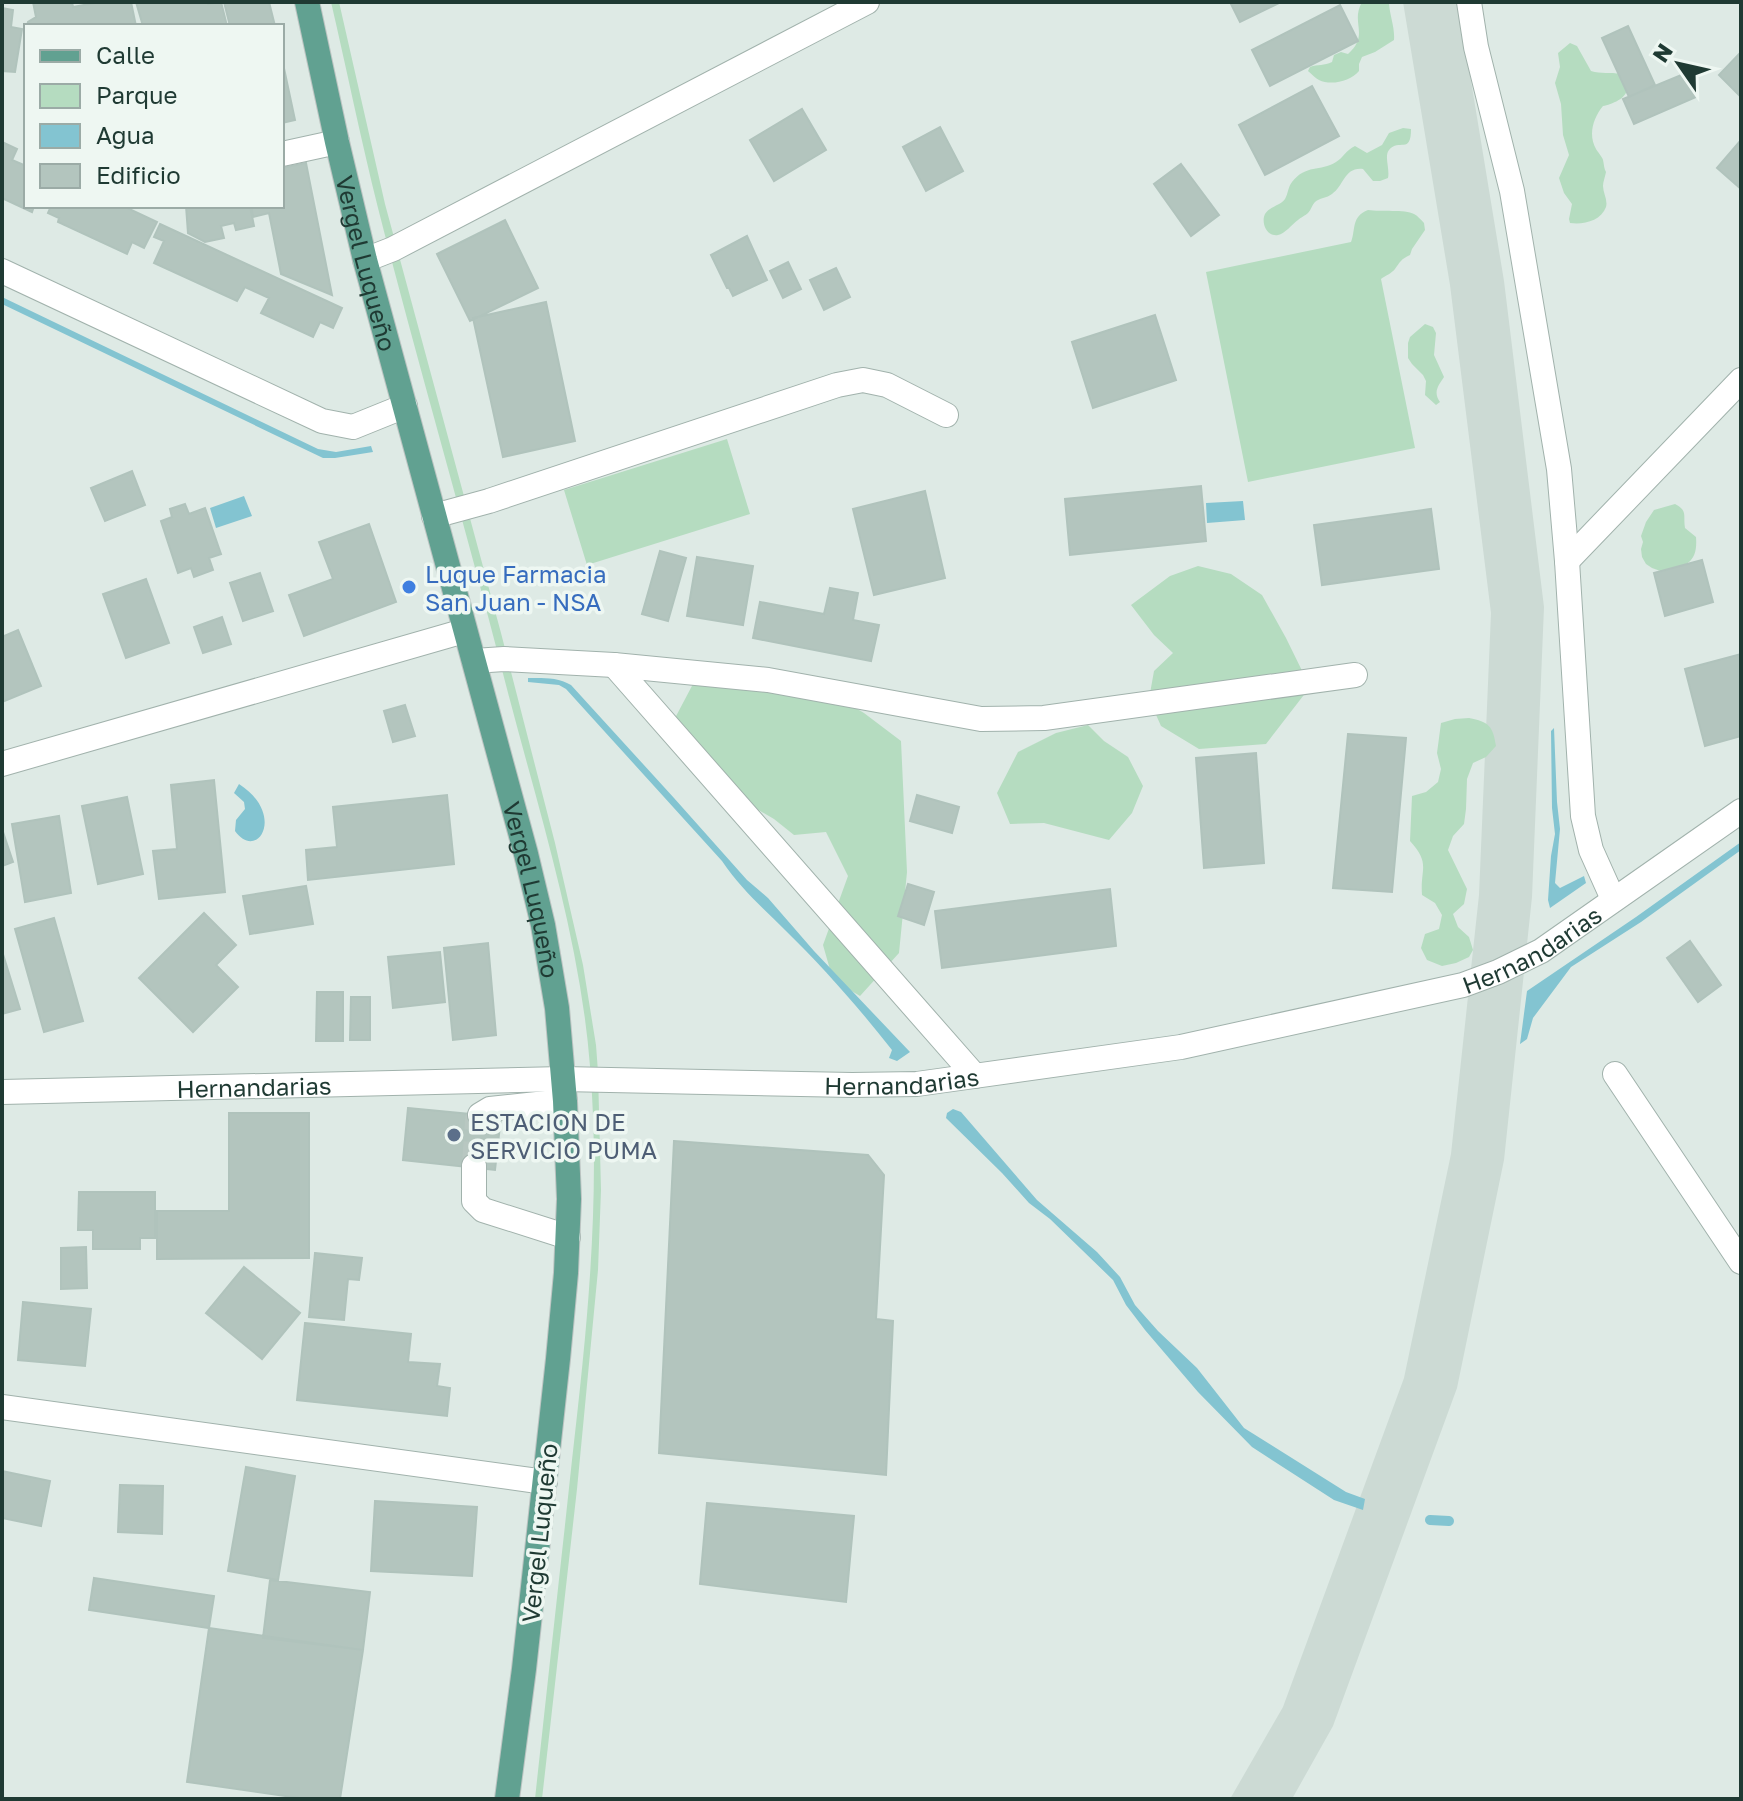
<svg xmlns="http://www.w3.org/2000/svg" width="1743" height="1801" viewBox="0 0 1743 1801" font-family="'Golos Text',sans-serif">
  <style>
    .built { fill: #ccdad4 }
    .green { fill: #b5dcc0 }
    .water { fill: #83c4d1 }
    .lines { fill: none; stroke-linecap: round; stroke-linejoin: round }
    .stream { stroke: #83c4d1; stroke-width: 10 }
    .building { fill: #b3c5be; stroke: #b0c3bc; stroke-width: 2 }
    .minor-tunnel { stroke: #b8c7c1; stroke-width: 24; stroke-dasharray: 24 12; stroke-linecap: butt }
    .minor-casing { stroke: #a1b2ac; stroke-width: 26 }
    .major-casing { stroke: #bcc4c2; stroke-width: 26 }
    .minor { stroke: #fff; stroke-width: 24 }
    .major { stroke: #61a191; stroke-width: 24 }
    .shop-dot { fill: #3f7fe0; stroke: #eef7f2; stroke-width: 3 }
    .service-dot { fill: #5c6f8a; stroke: #eef7f2; stroke-width: 3 }
    .labels { text-anchor: middle; dominant-baseline: central; stroke-width: 7; stroke-linejoin: round; paint-order: stroke }
    .street-label { font-size: 24px; fill: #1f3a33; stroke: #eef7f2 }
    .shop-label { font-size: 24px; fill: #366cbe; stroke: #eef7f2; text-anchor: start }
    .service-label { font-size: 24px; fill: #4e5e75; stroke: #eef7f2; text-anchor: start }
  </style>
  <rect width="100%" height="100%" fill="#deeae5"/>
  <path class="built" d="M1403,2h55l46,279 40,326 -12,290 -28,263 -47,228 -124,338 -41,73h-62l53,-92 121,-329 47,-224 28,-259 12,-282 -41,-328z"/>
  <path class="green" d="M331,2h8l46,202 116,429 54,210 28,122 13,80 2,27 3,118 -3,80 -21,219 -35,310h-7c12,-113 25,-226 37,-339 15,-130 29,-263 18,-394 -10,-128 -51,-254 -83,-377 -41,-161 -88,-320 -129,-481 -17,-68 -31,-137 -47,-206z
    M1362,2h26l1,2c1,12 6,24 5,36l-19,12 -13,5 -3,7v7c-8,10 -28,15 -40,9 -4,-2 -7,-6 -11,-9l2,-4c8,-3 14,-1 22,-5l2,-7 7,-3 7,2c22,-20 2,-31 14,-52z
    M1570,43l7,3 14,25c10,3 19,1 30,3 2,4 6,7 6,12 2,12 -15,18 -24,20 -10,12 -15,29 -7,43 1,2 7,9 7,11 1,4 1,9 3,12 -1,5 -3,10 -3,14 0,7 5,14 3,21 -5,14 -23,18 -36,16l-1,-4 3,-15 -8,-11 -5,-15 10,-23 -6,-20 -2,-31 -6,-21 5,-16 -2,-14z
    M1403,128l8,1c0,26 -12,9 -22,21 -5,6 1,19 -1,28l-8,3h-7l-10,-12c-19,-2 -19,17 -31,25 -5,4 -13,4 -17,8 -3,3 -4,8 -7,11 -2,2 -8,5 -10,7 -6,4 -13,14 -20,15 -12,2 -17,-13 -13,-21 5,-8 15,-8 20,-15 3,-5 3,-12 7,-17 14,-18 28,-10 44,-20 7,-4 10,-12 19,-16l12,7 15,-8 7,-12z
    M1368,210c13,2 37,-1 46,4 4,2 7,6 10,9l1,7 -13,19 -2,6c-9,4 -10,7 -15,14 -3,4 -10,7 -14,10l34,169 -167,34 -42,-210 145,-30c5,-14 0,-25 17,-32z
    M1425,324l8,3 3,6 -2,22 10,22c-6,9 -11,15 -4,25l-4,3 -11,-10 1,-14 -3,-6 -11,-11 -4,-6v-15l2,-6z
    M727,439l23,75 -163,51 -23,-75z
    M1675,504c13,7 8,11 10,24l11,9c2,25 -9,28 -30,36l-14,-5 -6,-4 -4,-7 -1,-8 2,-7 -2,-6 5,-14 8,-12z
    M1198,566l33,8 31,21 24,43 24,49 -44,57 -67,5 -38,-23 -12,-27 5,-28 19,-18 -19,-18 -23,-30 39,-29z
    M703,665l121,24 40,24 37,28 6,131 -8,81 -39,43 -27,-16 -10,-35 25,-69 -22,-44 -32,3 -20,-16 -48,-28 -52,-71z
    M1469,718c20,4 24,8 27,28l-10,11 -13,6 -6,16 -1,30 -2,15 -11,12 -5,14 19,39 -3,15 -11,10 5,13 11,10 4,13 -4,7 -13,6 -14,3 -15,-6 -6,-12 4,-14 14,-5 3,-14 -7,-12 -13,-8c-2,-27 9,-31 -12,-54l2,-45 14,-4 12,-10 3,-13 -4,-16 4,-30 14,-4z
    M1088,725l16,16 24,16 15,29 -11,27 -23,27 -65,-17 -34,1 -13,-31 21,-41 38,-19z"/>
  <path class="water" d="M2,297l316,152 18,3 35,-6 2,6 -38,6h-12l-321,-154z
    M244,496l8,20 -36,12 -6,-20z
    M1243,501l2,19 -38,3 -1,-20z
    M528,678c14,0 30,-1 43,7l103,113 73,82 21,18 46,53 96,101 -13,9 -8,-3 3,-8c-33,-42 -69,-83 -107,-120 -23,-23 -45,-42 -63,-69l-156,-172 -7,-4 -31,-3z
    M1554,728l3,74 3,27 -5,54 5,5 24,-12 2,7 -36,25 -2,-8 3,-44 4,-22 -3,-26 -1,-77z
    M239,784c48,31 18,78 -4,47l1,-11 9,-11 -1,-7 -10,-9z
    M1741,842v8l-100,72 -70,45 -38,51 -6,21 -7,5 7,-53 109,-74z
    M953,1109l8,3 76,88 60,52 23,25 15,28 23,26 39,37 47,60 102,64 19,7 -2,11 -29,-10 -82,-53 -54,-55 -53,-62 -19,-25 -13,-25 -63,-61 -21,-16 -27,-30 -56,-55 1,-5z"/>
  <g class="lines">
    <path class="stream" d="M1430,1520l19,1"/>
  </g>
  <path class="building" d="M33,2h39l1,5 27,-5h31l5,24h-109l1,-4 8,-5z
    M136,2h72v2l13,-2 6,24h-84z
    M224,2h45l6,24h-45z
    M1230,2h51l-41,20z
    M1340,5l18,36 -88,45 -18,-36z
    M2,8l11,2 -2,17 11,2 -7,43 -13,-1z
    M1628,26l27,59 -26,12 -27,-59z
    M1741,52v45l-22,-22z
    M282,59l13,61 -13,3z
    M1686,73l10,24 -62,27 -11,-25z
    M1312,86l27,50 -74,39 -26,-50z
    M802,109l24,41 -52,31 -24,-41z
    M940,127l23,44 -37,20 -23,-44z
    M1741,140v49l-24,-21z
    M2,142l15,7 -5,11 14,6v40h8l-2,6 -30,-14z
    M306,163l26,132 -51,-21 -12,-61 -16,4 -2,-11h31v-38z
    M1181,164l38,51 -28,21 -37,-52z
    M51,206h72l34,16 -13,26 -12,-6 -5,12 -69,-32 1,-4 -11,-5z
    M186,206h64l4,20 -18,4 -2,-7 -13,3 3,12 -19,4 -17,-9z
    M505,220l33,68 -68,33 -33,-67z
    M160,224l182,84 -9,20 -13,-6 -7,15 -52,-24 8,-15 -24,-11 -8,14 -83,-38 10,-22 -10,-4z
    M747,236l20,44 -34,16 -4,-8h-2l-16,-33z
    M788,262l13,27 -18,9 -13,-27z
    M836,268l14,29 -26,13 -14,-30z
    M546,302l29,139 -72,16 -30,-139z
    M1155,315l21,65 -83,28 -21,-66z
    M132,471l13,34 -40,16 -14,-33z
    M1201,486l5,55 -136,14 -5,-56z
    M925,491l20,87 -71,17 -21,-86z
    M185,504l4,10 16,-6 16,46 -12,4 4,12 -19,7 -3,-9 -13,5 -17,-52 11,-4 -2,-8z
    M1431,509l8,60 -117,16 -8,-60z
    M369,524l27,78 -92,34 -15,-41 44,-16 -14,-37z
    M660,551l26,7 -18,63 -26,-7z
    M697,557l56,9 -10,59 -56,-9z
    M1702,560l11,42 -48,14 -11,-43z
    M260,573l13,38 -30,10 -13,-38z
    M146,579l23,64 -43,15 -23,-64z
    M830,588l28,5 -5,27 26,5 -8,36 -118,-23 7,-36 64,12z
    M222,617l9,27 -28,9 -9,-26z
    M18,630l23,56 -39,16v-65z
    M1741,654v82l-36,10 -20,-77z
    M405,705l10,31 -22,6 -9,-31z
    M1348,734l58,4 -14,154 -59,-4z
    M1256,753l8,110 -60,5 -8,-110z
    M214,780l11,112 -66,7 -6,-48 24,-2 -6,-64z
    M447,795l7,69 -146,16 -2,-30 31,-3 -4,-40z
    M917,795l42,12 -7,26 -42,-12z
    M127,797l16,77 -45,10 -16,-78z
    M59,816l12,77 -46,9 -13,-78z
    M2,829l11,33 -11,4z
    M908,884l26,8 -10,33 -26,-9z
    M306,886l7,38 -63,10 -7,-38z
    M1110,889l6,57 -174,22 -7,-57z
    M204,913l32,32 -20,20 22,22 -45,45 -54,-54z
    M54,918l29,103 -39,11 -29,-103z
    M1690,941l31,44 -23,17 -31,-44z
    M488,943l8,92 -43,5 -9,-92z
    M2,951l18,58 -18,5z
    M440,952l5,50 -52,6 -5,-51z
    M317,992h26v49h-27z
    M351,997h19v43h-20z
    M408,1108l93,9 -6,53 -92,-10z
    M229,1113h80v145l-152,1v-48h72z
    M674,1141l194,14 16,20 -8,144 17,2 -7,154 -227,-22z
    M79,1192h76v46h-15v11h-47v-19h-15z
    M86,1247l1,41 -26,1v-41z
    M315,1253l47,5 -3,22 -11,-1 -4,41 -35,-3z
    M244,1267l56,46 -38,46 -56,-46z
    M23,1302l68,7 -6,57 -67,-6z
    M305,1323l106,11 -3,28 32,2 -3,22 13,2 -3,28 -150,-16z
    M246,1467l49,9 -17,104 -50,-9z
    M2,1471l48,10 -9,45 -39,-8z
    M120,1485l43,1 -1,48 -44,-2z
    M375,1501l102,6 -5,69 -101,-5z
    M707,1503l147,13 -8,86 -146,-18z
    M94,1578l120,18 -5,32 -120,-18z
    M270,1580l100,12 -7,58 -100,-12z
    M209,1628l154,22 -23,149h-34l-119,-17z"/>
  <g class="lines">
    <path class="minor-tunnel" d="M474,1166l3,-46 3,-5"/>
    <defs>
      <g id="minor">
        <path d="M1469,2l7,45 36,144 47,278 8,92 16,255 8,34 22,49"/>
        <path d="M282,154l55,-12"/>
        <path d="M365,260l28,-11 474,-247"/>
        <path d="M2,271l320,150 31,6 52,-21"/>
        <path d="M434,516l55,-15 348,-116 26,-5 24,5 59,30"/>
        <path d="M1567,561l174,-181"/>
        <path d="M474,661l30,-2 110,6 154,15 213,39 63,-1 311,-43"/>
        <path d="M614,665l361,411"/>
        <path d="M2,764l462,-133"/>
        <path d="M1615,1074l126,188"/>
        <path id="s1" d="M2,1092l561,-13 289,6 65,-1 264,-37 282,-62 35,-13 43,-21 200,-140"/>
        <path d="M480,1115l10,-6 75,-8"/>
        <path d="M474,1166v35l9,9 85,27"/>
        <path d="M2,1407l543,75"/>
      </g>
      <g id="major">
        <path id="s2" d="M307,2l30,140 28,118 161,594 17,71 14,83 8,93 4,98 -3,74 -8,86 -34,310 -17,130"/>
      </g>
    </defs>
    <use href="#minor" class="minor-casing"/>
    <use href="#major" class="major-casing"/>
    <use href="#minor" class="minor"/>
    <use href="#major" class="major"/>
  </g>
  <circle class="shop-dot" cx="409" cy="587" r="8"/>
  <circle class="service-dot" cx="454" cy="1135" r="8"/>
  <g class="labels">
    <g class="street-label">
      <text stroke="none"><textPath href="#s2" startOffset="268">Vergel Luqueño</textPath></text>
      <text stroke="none"><textPath href="#s2" startOffset="916">Vergel Luqueño</textPath></text>
      <text stroke="none"><textPath href="#s1" startOffset="1548">Hernandarias</textPath></text>
      <text stroke="none"><textPath href="#s1" startOffset="900">Hernandarias</textPath></text>
      <text stroke="none"><textPath href="#s1" startOffset="252">Hernandarias</textPath></text>
      <text transform="translate(539 1533) rotate(-84)">Vergel Luqueño</text>
    </g>
    <g class="shop-label">
      <text x="425" y="573">Luque Farmacia<tspan x="425" dy="28">San Juan - NSA</tspan></text>
    </g>
    <g class="service-label">
      <text x="470" y="1121">ESTACION DE<tspan x="470" dy="28">SERVICIO PUMA</tspan></text>
    </g>
  </g>
  <rect width="1743" height="1801" fill="none" stroke="#1f3a33" stroke-width="8"/>
  <rect x="24" y="24" width="260" height="184" fill="#eef7f2" stroke="#9baba6" stroke-width="2"/>
  <rect x="40" y="50" width="40" height="12" fill="#61a191" stroke="#9baba6" stroke-width="2"/>
  <text x="96" y="64" font-size="24" fill="#1f3a33">Calle</text>
  <rect x="40" y="84" width="40" height="24" fill="#b5dcc0" stroke="#9baba6" stroke-width="2"/>
  <text x="96" y="104" font-size="24" fill="#1f3a33">Parque</text>
  <rect x="40" y="124" width="40" height="24" fill="#83c4d1" stroke="#9baba6" stroke-width="2"/>
  <text x="96" y="144" font-size="24" fill="#1f3a33">Agua</text>
  <rect x="40" y="164" width="40" height="24" fill="#b3c5be" stroke="#9baba6" stroke-width="2"/>
  <text x="96" y="184" font-size="24" fill="#1f3a33">Edificio</text>
  <g transform="translate(1679 64) rotate(304)" stroke="#eef7f2" stroke-width="6" paint-order="stroke">
  <path d="M0-6L14 30L0 20L-14 30Z" fill="#1f3a33"/>
  <text y="-12" font-size="22" font-weight="bold" text-anchor="middle" fill="#1f3a33">N</text>
  </g>
</svg>
